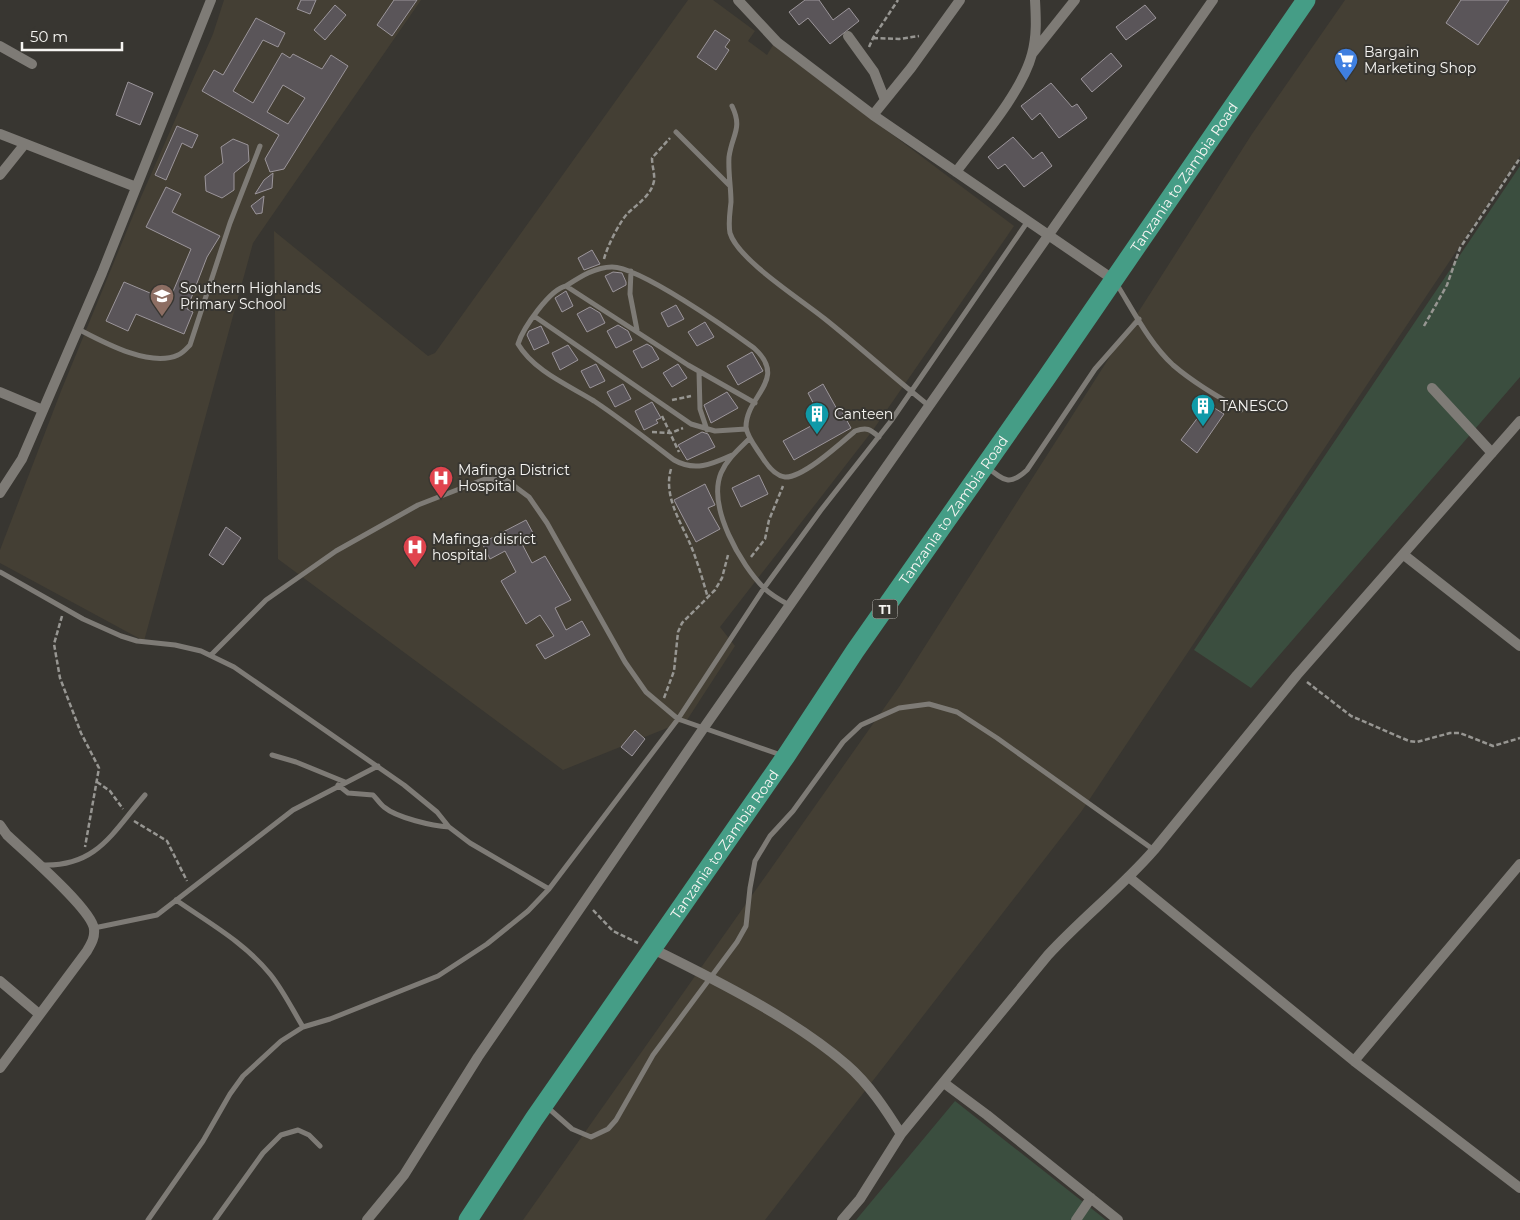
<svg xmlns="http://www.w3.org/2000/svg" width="1520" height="1220" viewBox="0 0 1520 1220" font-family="Montserrat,sans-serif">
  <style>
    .built { fill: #443f34 }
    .green { fill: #3b4e3f }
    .building { fill: #5a5559; stroke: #9c969b; fill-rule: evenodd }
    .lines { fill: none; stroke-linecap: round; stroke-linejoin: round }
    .path { stroke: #979692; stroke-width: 2.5; stroke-dasharray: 5 2.5; stroke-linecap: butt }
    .lane { stroke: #7e7b76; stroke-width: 5 }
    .street { stroke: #7e7b76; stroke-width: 10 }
    .highway { stroke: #459d86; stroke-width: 19 }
    .labels { text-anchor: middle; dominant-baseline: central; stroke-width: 4; stroke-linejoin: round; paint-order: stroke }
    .shield { fill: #383631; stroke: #bdbcb8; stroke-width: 1 }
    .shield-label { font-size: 12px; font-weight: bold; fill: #f6f5f2 }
    .poi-label { font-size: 14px; fill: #f6f5f2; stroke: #383631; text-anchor: start }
    .street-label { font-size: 14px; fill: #f6f5f2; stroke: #383631 }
  </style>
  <rect width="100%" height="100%" fill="#383631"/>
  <path class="built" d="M224,0h197l-168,243 -109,398 -144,-78v-13l61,-159 76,-185 76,-172z
    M688,0h25l42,31 -7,10 19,14 6,-10 241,181 -141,204 -153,197 15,19 -48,74 -124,50 -285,-211 -4,-328 154,125 7,-3z
    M1345,0h175v156l-439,656 -316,408h-242l376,-533 353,-553z"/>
  <path class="green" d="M1520,166v211l-269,311 -57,-38z
    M955,1101l151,119h-250z"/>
  <path class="building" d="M301,0h15l-6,14 -13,-5z
    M394,0h23l-25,36 -15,-11z
    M805,0h14l14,20 16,-12 10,13 -29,23 -22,-26 -9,7 -10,-13z
    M1461,0h48l-31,45 -32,-22z
    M335,5l11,10 -21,25 -11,-10z
    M1145,5l11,13 -30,22 -10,-13z
    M256,18l29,15 -7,14 -15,-7 -30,51 20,12 29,-50 8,5 3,-4 29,15 9,-14 17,11 -64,103 -14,3 -5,-13 14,-24 -77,-44 12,-21 9,5zM283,85l22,13 -17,26 -21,-12z
    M715,30l15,10 -5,7 4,3 -13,20 -19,-13z
    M1111,53l11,13 -30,26 -11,-13z
    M128,82l25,11 -13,32 -24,-10z
    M1051,83l21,24 5,-3 10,14 -28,20 -19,-25 -8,7 -11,-14z
    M177,126l21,9 -6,13 -10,-5 -16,37 -11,-5z
    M1013,137l20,22 9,-7 10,14 -28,21 -19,-23 -7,5 -10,-12z
    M233,139l15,6 1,16 -15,12v17l-12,8 -16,-7 -1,-15 18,-13 -2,-16z
    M273,173l-1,15 -17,6 9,-14z
    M166,187l15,7 -9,18 48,24 -13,21 -20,52 6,3 -9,22 -48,-20 -8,17 -22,-10 18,-39 45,19 22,-52 -45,-22z
    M264,196l-2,17 -6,1 -5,-8z
    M592,250l8,14 -16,6 -6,-12z
    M613,272l9,1 4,9v3l-13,7 -8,-16z
    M566,291l7,15 -11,6 -7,-14z
    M676,305l8,14 -16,8 -7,-14z
    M590,307l10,6 5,10 -18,9 -10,-18z
    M705,322l9,15 -17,9 -9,-14z
    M618,325l10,6 4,9 -16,8 -9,-17z
    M541,326l8,17 -15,7 -7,-15 2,-4z
    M647,344l5,3 7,12 -17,9 -9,-17z
    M568,345l10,15 -18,10 -8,-17z
    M752,352l11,19 -25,14 -11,-19z
    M596,364l9,17 -15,7 -9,-17z
    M678,364l9,14 -15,9 -9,-14z
    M623,384l8,15 -16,8 -8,-15z
    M823,384l15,27 3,-1 10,18 -57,32 -11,-19 39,-21 -14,-27z
    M727,392l11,16 -27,15 -7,-18z
    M652,402l9,16 -5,2 2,3 -14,7 -9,-19z
    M1208,404l16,10 -27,39 -16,-13z
    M702,432l6,2 7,13 -28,13 -9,-15z
    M759,475l9,19 -27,13 -9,-19z
    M705,484l10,21 -7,3 12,21 -24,13 -22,-42z
    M526,520l8,15 -13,7 11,21 13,-7 26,44 -16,8 11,22 16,-9 8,14 -45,24 -9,-14 18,-9 -14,-21 -14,9 -25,-43 15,-9 -11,-21 -15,8 -8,-16z
    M226,527l15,11 -18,27 -14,-10z
    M635,730l10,9 -13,17 -11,-9z"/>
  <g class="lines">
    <path class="path" d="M873,38l26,1 20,-3
      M869,47l4,-9 25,-38
      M604,259c3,-12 15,-36 23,-45 10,-10 24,-18 27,-33 1,-7 -2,-15 -2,-23l18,-20
      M1424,326l23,-41 13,-37 60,-90
      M672,400l19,-4
      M662,416l17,36
      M652,432l19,1 12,-5
      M671,469c-8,27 10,53 20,77 7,17 12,35 17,52
      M751,557l14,-18 4,-19 14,-34
      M62,616l-8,28 6,34 21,55 18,35 -14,79
      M1307,682l44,34 58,25 8,1 33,-9h10l33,13 27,-8
      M664,698l10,-27 4,-39 4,-9 33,-33 7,-12 6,-23
      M97,782l13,9 13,18
      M134,821l33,20 20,40
      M593,910l20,21 25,12"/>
    <path class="lane" d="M732,106c11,23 0,28 -3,51 -1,15 2,30 2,45 -1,10 -3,21 -1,31 8,27 72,67 95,86 35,28 68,58 103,86
      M676,132l53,53
      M631,271l-1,23 7,36
      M1116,283c17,27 33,60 57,82 21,18 44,31 68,45
      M566,286c14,-9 29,-19 46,-19 28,0 116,62 142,81 35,32 -8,47 -8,79 1,10 11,22 16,30 5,8 13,19 23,20 18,1 56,-34 70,-46 12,-4 15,-2 24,6
      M534,316l157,108 24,7 31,-2
      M78,329c25,13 72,39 100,26 5,-2 9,-7 12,-10l40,-122 30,-77
      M699,372l1,37 7,21
      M750,438c-11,11 -23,21 -29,35 -14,34 20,92 43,115 7,7 16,12 25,17
      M732,455c-20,9 -37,17 -58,5 -26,-20 -53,-41 -80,-59 -26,-16 -60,-30 -76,-57 5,-16 32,-55 48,-58l122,79 67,38
      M987,467c17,14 23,19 40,3l68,-101 44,-50
      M0,572l83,47 38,17 16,5 38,4 26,6 33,16 170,118 33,27 12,15 21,16 79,46
      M211,655l55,-55 70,-49 82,-46 67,-26 21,1 23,17 18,26 78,139 21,30 32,27 103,36
      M272,755l24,7 49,20
      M338,785l10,8 25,2c4,4 7,9 11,12 13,11 49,19 65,20
      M42,865c55,2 70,-32 103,-70
      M176,900c33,23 68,42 94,74 13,16 22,35 33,53
      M94,928l63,-13 136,-105 85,-44
      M547,1107l25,22 19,8 17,-8 8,-9 37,-65 84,-113 9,-16 4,-38 5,-27 15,-25 23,-25 50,-69 18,-17 38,-17 30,-4 28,8 40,26 157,112
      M148,1220l55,-79 27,-47 13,-18 38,-35 22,-14 27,-8 108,-43 49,-32 41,-33 21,-22 129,-170 86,-131 57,-78 70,-89 137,-200
      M215,1220l48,-67 18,-18 17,-5 11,5 11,11"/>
    <path class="street" d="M738,0l39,42 96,73 241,165
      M848,36l26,36 11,28
      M0,46l32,18
      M1032,54l43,-54
      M873,115l38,-47 49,-68
      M0,134l136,53
      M956,172c24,-32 66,-80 76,-118 5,-18 4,-36 3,-54
      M0,175l24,-30
      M1432,388l60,65
      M0,392l43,18
      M0,493l22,-34 80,-186 109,-273
      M1404,555l116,91
      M0,825l7,10c17,16 85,74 87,94 1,9 -3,15 -7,22l-87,117
      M1130,878l224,183 166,127
      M653,949c63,31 141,70 194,116 22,19 39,45 54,69
      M0,981l39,33
      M1354,1061l166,-197
      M944,1083l43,32 131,105
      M367,1220l37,-45 74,-118 225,-328 510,-729
      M842,1220l18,-21 41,-65 147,-179c34,-37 73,-67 106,-105l143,-175 223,-254
      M1076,1220l15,-22"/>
    <path class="highway" id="s1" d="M468,1220l66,-101 252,-363 69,-105 192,-274 259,-377"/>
  </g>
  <defs>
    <symbol id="supermarket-pin" viewBox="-11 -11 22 30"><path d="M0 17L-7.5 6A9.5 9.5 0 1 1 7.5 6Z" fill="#3f7fe0" stroke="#383631"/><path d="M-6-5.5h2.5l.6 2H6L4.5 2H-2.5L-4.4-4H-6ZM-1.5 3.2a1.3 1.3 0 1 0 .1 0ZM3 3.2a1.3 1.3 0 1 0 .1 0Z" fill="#fff"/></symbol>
    <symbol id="school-pin" viewBox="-11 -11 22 30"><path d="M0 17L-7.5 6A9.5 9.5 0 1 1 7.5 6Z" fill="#8d6e63" stroke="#383631"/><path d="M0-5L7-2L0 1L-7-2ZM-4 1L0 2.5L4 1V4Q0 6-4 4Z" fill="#fff"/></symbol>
    <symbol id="building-pin" viewBox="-11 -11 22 30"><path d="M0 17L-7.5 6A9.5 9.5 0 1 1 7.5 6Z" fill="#0f9aa8" stroke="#383631"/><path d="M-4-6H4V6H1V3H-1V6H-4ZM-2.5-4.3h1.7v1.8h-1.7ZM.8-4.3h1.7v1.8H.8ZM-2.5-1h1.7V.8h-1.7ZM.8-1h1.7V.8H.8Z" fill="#fff"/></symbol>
    <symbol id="hospital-pin" viewBox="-11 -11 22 30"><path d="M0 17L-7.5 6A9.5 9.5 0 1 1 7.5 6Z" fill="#e0444e" stroke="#383631"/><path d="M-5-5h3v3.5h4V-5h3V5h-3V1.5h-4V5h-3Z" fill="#fff"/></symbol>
  </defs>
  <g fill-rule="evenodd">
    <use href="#supermarket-pin" x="1332" y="46" width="28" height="38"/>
    <use href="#school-pin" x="148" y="282" width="28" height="38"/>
    <use href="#building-pin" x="1189" y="392" width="28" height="38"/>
    <use href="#building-pin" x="803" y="400" width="28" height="38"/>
    <use href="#hospital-pin" x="427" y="464" width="28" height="38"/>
    <use href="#hospital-pin" x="401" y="533" width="28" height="38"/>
  </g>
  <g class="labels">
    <rect class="shield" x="872.5" y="599.5" width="25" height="19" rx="4"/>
    <g class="shield-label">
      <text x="885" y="609">T1</text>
    </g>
    <g class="poi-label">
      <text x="1364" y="52">Bargain<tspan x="1364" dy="16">Marketing Shop</tspan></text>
      <text x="180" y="288">Southern Highlands<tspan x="180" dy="16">Primary School</tspan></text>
      <text x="1220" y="406">TANESCO</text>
      <text x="834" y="414">Canteen</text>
      <text x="458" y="470">Mafinga District<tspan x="458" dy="16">Hospital</tspan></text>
      <text x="432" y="539">Mafinga disrict<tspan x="432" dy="16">hospital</tspan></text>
    </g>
    <g class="street-label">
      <text stroke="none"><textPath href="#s1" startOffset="1265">Tanzania to Zambia Road</textPath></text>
      <text stroke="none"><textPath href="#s1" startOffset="860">Tanzania to Zambia Road</textPath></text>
      <text stroke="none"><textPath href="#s1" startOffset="455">Tanzania to Zambia Road</textPath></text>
    </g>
  </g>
  <path d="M22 42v8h100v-8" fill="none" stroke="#f6f5f2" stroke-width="2.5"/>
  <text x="30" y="42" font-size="15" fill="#f6f5f2" stroke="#383631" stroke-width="4" paint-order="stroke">50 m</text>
</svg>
